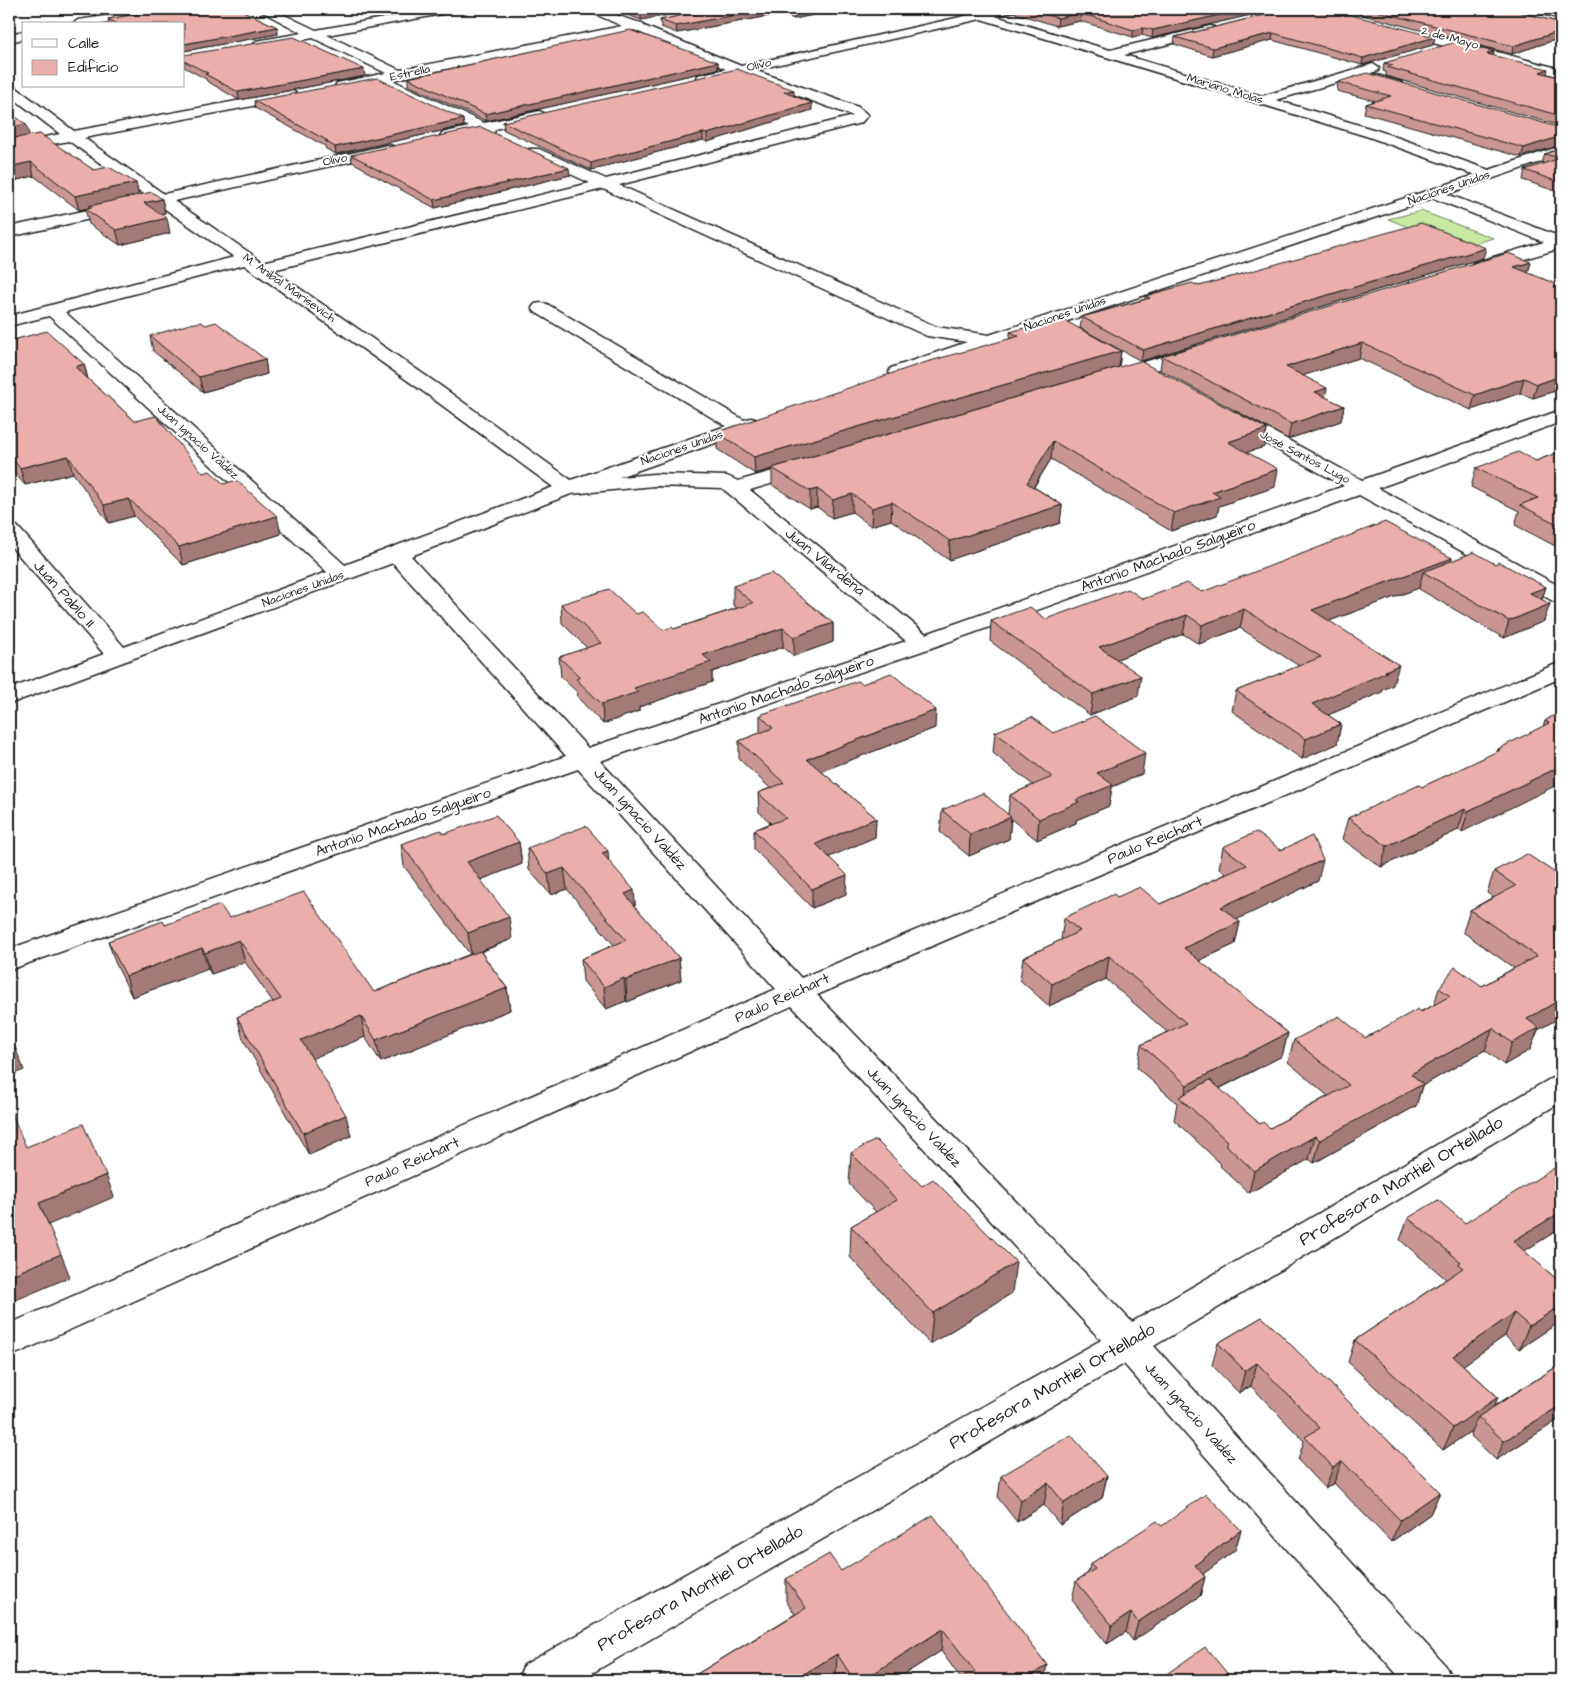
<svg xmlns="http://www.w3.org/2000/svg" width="1570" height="1689" viewBox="0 0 1570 1689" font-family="'Architects Daughter',sans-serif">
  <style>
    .green { fill: #c7e9a1; stroke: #72825e }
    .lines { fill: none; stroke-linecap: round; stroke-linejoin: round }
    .street-casing { stroke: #1c1c1c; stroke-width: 3 }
    .street { fill: #fff; fill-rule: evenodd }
    .wall { fill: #c99693; stroke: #1c1c1c }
    .shaded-wall { fill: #a47a78; stroke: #1c1c1c }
    .building { fill: #eaafab; stroke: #1c1c1c }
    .labels { text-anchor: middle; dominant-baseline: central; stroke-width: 4; stroke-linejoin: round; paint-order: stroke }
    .far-street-label { font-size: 12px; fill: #1c1c1c; stroke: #fff }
    .street-label { font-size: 15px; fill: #1c1c1c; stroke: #fff }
    .near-street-label { font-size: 18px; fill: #1c1c1c; stroke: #fff }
  </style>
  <rect width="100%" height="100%" fill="#fff"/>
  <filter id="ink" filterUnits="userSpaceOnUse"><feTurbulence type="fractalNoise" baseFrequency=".02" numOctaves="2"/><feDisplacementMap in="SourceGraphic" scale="10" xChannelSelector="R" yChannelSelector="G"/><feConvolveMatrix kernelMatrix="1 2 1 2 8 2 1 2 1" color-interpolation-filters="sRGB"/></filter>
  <g filter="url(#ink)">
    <path class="green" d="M1421,211l72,27 -32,10 -73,-29z"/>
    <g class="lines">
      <defs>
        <path id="street" d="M152,9h26l-6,3 -70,12h-30l6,-4z
          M257,9h15l44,21 119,-21h24l-6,3 -126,23 73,35 222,-44 -34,-15 -2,-2c21,0 37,10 56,14l2,3 97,40 255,-57h21l-2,2 -20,5 115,34 100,-24 4,1 2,3 -2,3 -90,22 138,41 111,-32 6,4 -1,3 -8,2 31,9 2,3 -2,3 -5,1 -40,-12 -80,23 103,31 110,39 72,-24v9l-114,39 114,43v11l-76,23h-12l-2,-4 2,-4 71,-21 -111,-44 -535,180 -7,-2 -2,-4 2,-4 76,-26 -40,-6 -324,-147 -330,81 169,117 129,93 155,-54 -191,-114 -3,-4 3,-4 6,-1 6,1 197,116 7,-2 7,2 3,4 -3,4 -139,49 35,-3 73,2 11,5 70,-20 7,2 3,4 -3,4 -65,19 176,144 418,-148 -118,-64 -3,-4 3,-4 7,-2 7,2 122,66 199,-70v12l-183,66 183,99v16l-8,-2 -194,-106 -428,153 -331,113 201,217 760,-316v16l-744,317 315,327 418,-243 11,-4v27l-407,244 291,319 7,15h-50l-278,-316 -544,316h-63l7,-15 577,-325 -309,-334 -783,351v-33l767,-335 -198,-220 -569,201v-21l557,-193 -173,-193 -384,141v-15l95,-35 -95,-110v-19l8,1 107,121 203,-75 -278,-256 -40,10v-10l225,-59 -76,-53 -149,33v-10l139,-30 -79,-56 -60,11v-8l51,-10 -51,-39v-10l5,1 60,45 216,-40 5,1 2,3 -2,3 -5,1 -206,39 80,56 224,-49 5,1 2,3 -2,3 -219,49 89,61 327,-79 -61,-28 -2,-3 2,-3h10l67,30 247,-63 -114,-42 -36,8 -5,-1 -1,-3 1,-3 28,-6 -92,-39 -242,50 92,43 56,-12 7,4 -2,3 -50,11 -1,5 -5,1 -8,-3 -34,8 -5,-1 -2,-3 2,-3 27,-6 -92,-44 -35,7 -7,-4 2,-3 49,-10 -73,-35 -53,10 -4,-1 -2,-3 2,-3 46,-8zM981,19l388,118 106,38 -486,160 -52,-8 -318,-142 242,-62 7,-8 -10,-8 -104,-37zM244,265l184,130 125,92 -208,78 -280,-253zM654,486l68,2 184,153 -318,107 -177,-192 160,-62z
          M1333,9h19l70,17 2,3 -3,3 140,37v8l-166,-44 -2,-3 3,-3 -61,-16z
          M24,31v8l-15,3v-8z
          M1196,347l6,1 3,4 -3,4 -89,27 -7,-2 -2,-4 2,-4z"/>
      </defs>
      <use href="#street" class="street-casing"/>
      <use href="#street" class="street"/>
    </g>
    <path class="wall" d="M82,9h59l-46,7z
      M164,9h75l38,18 1,7 -94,17v-27h-75l-1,-5z
      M612,9h86l-57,11z
      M712,9h129l-47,10 -14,-5 -103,19 -16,-6 -1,-7z
      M846,9h32l-19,4z
      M1016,9h260l-124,29 -10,-3 -9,2 -53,-16 -23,5 -42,-13z
      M1288,9l147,28 -2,8 -71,20 -90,-25 -60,16 -38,-12 1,-7z
      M1339,9h169l53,14v15l-49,16z
      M1518,9h43v11z
      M1494,52l-1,4 54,18 14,4v48l-175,-50v-4l-3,-1 1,-8z
      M184,55l181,21 -126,24 -32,-19 -1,-2 -22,-12z
      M718,62v7l-232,52 -78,-36v-7z
      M1338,82l223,46 -40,29 -157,-44 2,-9 9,-3 -38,-10z
      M794,96l18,14 -105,32 -4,-2 -98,26v1l-14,3 -87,-40 -1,-8z
      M254,101l210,25 -128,28 -10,-5 -1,-3 -70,-38z
      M9,113l20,23 65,34 42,13 3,12 23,4 3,14 -4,1 9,19 -50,12 -31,-21 -4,-15 5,-1h-1l-10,2 -45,-34 -25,6z
      M1561,148v45l-38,-13 2,-10 19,-6 -2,-1 3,-9z
      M351,155l219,20 -135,33 -69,-37 -1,-2 -13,-7z
      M1483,258l-342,103 -61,-33 2,-11 63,-18v-3l54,-10z
      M1531,262l-3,11 33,116 -28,9 -13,-5 -49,17 -112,-52 -56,17 22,22 19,9 -3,15 -53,18 -128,-69 2,-14z
      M1010,332l111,19 -2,16 148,62 -3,18 -17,5 28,35 -56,19 -2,9 -46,16 -120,-72 -17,28 28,18 -2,18 -111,37 -58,-40 -20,6 -19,-14 -20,6 -15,-11 -7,2 -38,-24v-16l-17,5 -38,-25v-17l293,-93z
      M150,336l115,23 2,15 -64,18 -50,-41z
      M9,341l75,23 4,15 47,42 146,113 -98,31 -49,-49 -25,7 -36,-50 -48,12 -16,-18z
      M1561,451v98l-46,-24 4,-14 -48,-24 5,-19 60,-7z
      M1452,558l-1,3 44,3 51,23 -4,12 2,22 -40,17 -85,-49v-1l-90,33 64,64 -10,5 -1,2 -54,23 13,9 -4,20 -35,15 -70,-48 4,-20 63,-25 -59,-38 -41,16 -16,-10 -66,25 21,37 -48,19 -100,-74 1,-20 55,-2 97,-20 59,-7z
      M733,586l100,37v19l-39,14 -11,-9 -71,25v10l-73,25v4l-36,13 -25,-26 -1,-6 -16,-15 -2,-20 28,-9 -25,-25 -1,-19 75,10 27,16 11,-1 63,-21 -4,-3z
      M862,684l73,44 -114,43 55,47 -1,19 -46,20 17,37 -34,14 -58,-59v-19l17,-7 -12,-11 -1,-19 12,-5 -31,-29v-18l21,-8v-18z
      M1561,711l-99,121 -4,-2 -77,37 -39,-28 6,-21 74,-31 75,-35 1,-3 45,-22 2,-6z
      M995,732l58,1 89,41 -30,13 -3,19 -33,14v3l-39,17 -26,-21 -2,20 -40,17 -29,-24 2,-22 66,4 2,-19 23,-10 -40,-32z
      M444,834l75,8 3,22 -42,16 32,59 -31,13 26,36 3,22 -129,52 -16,-25 -53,21 39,78 -42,19 -66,-116 -6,-22 36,-15 -28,-40 -34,12 -3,-5 -76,28 -17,-35 -7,-21 57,-16 64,-7 145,74 96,-38 -66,-88 -3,-22z
      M1223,847l95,34 -81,38 3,3 -5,22 -36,17 89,72 -6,23 -63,33 41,35 10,4 58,-32 -40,-34 6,-22 71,-2 69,-33 5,-17 43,-2 32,-18 -51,-36 7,-22 23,-13 -6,-4 7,-22 67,6v140l-23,13 -8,20 -26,15 -19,-15 -63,36 -6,20 -102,57 -5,-4 -60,34 -29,-27 1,-2 -47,-44 3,-17 -40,-35 4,-23 26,-13 -61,-53 -57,27 -29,-26 3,-22 38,-18 3,-22 53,-21 43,7 66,-30 -7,-6z
      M527,848l82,14 26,44 44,52 2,22 -54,22 -1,-1 -20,8 -23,-28 -2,-22 33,-14 -47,-56 -16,6 -22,-25z
      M851,1153l71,33 90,107 -82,51 -80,-87 1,-31 25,-14 -27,-28z
      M1408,1218l57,5 96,5 -37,23 37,32v38l-42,28 -14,-13 -42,29 35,32 -4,9 67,-42v54l-65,42 -26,-25 1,-4 -28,19 -95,-88 7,-22 91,-61 -46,-39z
      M1262,1317l178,175 -10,22 -39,28 -57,-59 -9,6 -27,-29 6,-19 -53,-55 -12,7 -27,-28 6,-22z
      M1001,1476h106l-5,22 -42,27 -16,-20 -27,17 -19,-24z
      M1162,1526l79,4 -6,20 -32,24 2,3 -5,19 -67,45 -7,-9 -19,12 -35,-44 4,-19 12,-8 2,-9z
      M841,1571l203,109h-82l-21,-29 -46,29h-56l-3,-5 -8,5h-141l108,-66 -9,-13v-22z"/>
    <path class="shaded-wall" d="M94,9h47l-46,7z
      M660,9h38l-57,11v-7z
      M767,9h13v5l-103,19 -1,-7z
      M806,9h35l-47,10v-8z
      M859,9h19l-19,4z
      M1246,9h30l-124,29 1,-8z
      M1081,13l-1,8 -23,5 1,-8z
      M277,27l1,7 -94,17v-7z
      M1143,28l-1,7 -9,2v-7z
      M1561,31v7l-49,16 1,-8z
      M1273,33l-1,7 -60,16 1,-8z
      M1435,37l-2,8 -71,20 1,-7z
      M1494,52l-2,8 -5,-6z
      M718,62v7l-232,52 -1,-7z
      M364,69l1,7 -126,24 -1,-8z
      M1548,69l-2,9 -6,-6z
      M794,90v7l-10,-5z
      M812,103v7l-105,32v-8z
      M463,119l1,7 -128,28 -1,-7z
      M26,124l4,14 -21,5v-15z
      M703,133v7l-98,26v1l-14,3v-7l12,-4z
      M1561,136v9l-40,12 3,-9z
      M31,162l3,14 -25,6v-15z
      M569,168l1,7 -135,33 -1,-8z
      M136,183l3,14 -50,9v2l-10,2 -4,-14z
      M162,199l3,14 -18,4 -3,-14z
      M167,218l3,15 -50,12 -4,-15z
      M1486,248l-3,10 -342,103 2,-11z
      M1531,262l-4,14 -13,-9z
      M1362,343l-3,15 -76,24 3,-15z
      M1121,351l-2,16 -347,101v1l-17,5 -1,-17z
      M265,359l2,15 -64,18 -4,-15z
      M84,364l4,16 -13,-13z
      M1561,376v13l-28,9 4,-14z
      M1524,378l-4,15 -49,17 4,-15z
      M1327,388l-3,14 -9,-10z
      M1344,406l-3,15 -53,18 3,-15z
      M1267,429l-3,18 -39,12 3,-17z
      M1053,441l-2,18 -26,41 2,-17z
      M68,456l5,17 -48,12 -5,-17z
      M1278,469l-3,18 -56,19 -2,9 -46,16 3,-18 38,-21z
      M817,489v18l-7,2v-18z
      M852,494v18l-20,6 1,-18z
      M129,499l5,17 -25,7 -5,-18z
      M892,502l-1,18 -20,6 1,-18z
      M1062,505l-2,18 -111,37 1,-19z
      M277,516l4,18 -98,31 -4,-18z
      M1452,558l-5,19 -24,-5 -4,16 -112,41 5,-19z
      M1546,587l-6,17 -10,-11z
      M1550,604l-6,17 -40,17 5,-17z
      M1244,609l-4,19 -41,16 3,-19z
      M1187,615l-4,19 -87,33 3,-20z
      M833,623v19l-39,14v-19z
      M783,628v19l-71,25v10l-73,25v4l-36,13 -1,-20 101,-49z
      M1399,665l-6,20 -10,5 -1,2 -75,32 5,-20z
      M1141,676l-3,20 -48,19 3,-21z
      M936,710l-1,18 -129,49 1,-18z
      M1341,724l-4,20 -35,15 4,-20z
      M1145,753l-3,21 -30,13 -3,19 -33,14v3l-39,17 2,-21 37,-19 21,-27z
      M1561,766v17l-99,49 6,-21z
      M1465,809l-7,21 -77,37 6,-21z
      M1011,817l-2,22 -40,17 1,-22z
      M876,818l-1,19 -59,26v-19z
      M519,842l3,22 -52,20 -3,-22z
      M608,851l2,22 -8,-20z
      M1323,860l-5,21 -101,48 4,-22z
      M564,868l3,21 -16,6 -3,-21z
      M847,875l-1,19 -34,14v-19z
      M634,890l2,22 -11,-18z
      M509,917l3,22 -41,16 -3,-22z
      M1240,922l-5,22 -56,26 5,-22z
      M239,940l6,22 -34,12 -6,-21z
      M202,948l6,21 -76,28 -6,-21z
      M1109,956l-3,23 -57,27 3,-22z
      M679,958l2,22 -54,22 -1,-22z
      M624,978l2,23 -20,8 -2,-22z
      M507,988l3,22 -129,52 -5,-22z
      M1561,999v18l-23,13 -8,20 -26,15 8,-22 15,-24z
      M361,1016l4,21 -59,24 -5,-21z
      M1493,1028l-8,22 -63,36 -6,20 -102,57 6,-23 91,-66z
      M1288,1033l-6,23 -95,49 -4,-3 4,-17z
      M15,1047l9,23 -15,6v-26z
      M346,1115l5,21 -42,19 -6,-22z
      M1315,1136l-6,23 -60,34 5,-22z
      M106,1175l8,22 -66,28 -9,-22z
      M1561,1212v16l-57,36 9,-23z
      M61,1254l9,23 -61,26v-27z
      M1016,1262l-4,31 -82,51 3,-31z
      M1561,1305v16l-42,28 10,-23z
      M1514,1313l-9,23 -61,43 9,-23z
      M1257,1363l-6,23 -12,7 6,-22z
      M1498,1397l-10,23 -10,-3 -7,14 -28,19 10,-22z
      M1561,1405v13l-65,42 8,-19z
      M1342,1461l-8,22 -9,6 8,-22z
      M1107,1476l-5,22 -42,27 4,-22z
      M1048,1483l-4,22 -27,17 4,-22z
      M1440,1492l-10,22 -39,28 9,-22z
      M1241,1530l-6,20 -45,34 5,-19z
      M1205,1577l-5,19 -67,45 5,-19z
      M1131,1613l-5,19 -19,12 5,-19z
      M943,1629l-2,22 -46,29h-32z
      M837,1654l-1,21 -8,5h-34z
      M1047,1665l-3,15h-20z"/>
    <path class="building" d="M164,9h75l38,18 -93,17v-20h-66l-10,-5z
      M631,9h29l-19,4z
      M712,9h55l-91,17 -16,-6z
      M787,9h19l-12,2z
      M1026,9h220l-93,21 -10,-2 -10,2 -52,-17 -23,5z
      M1288,9h41l106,28 -72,21 -90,-25 -60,15 -38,-11z
      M1369,9h139l53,14v8l-48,15z
      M1549,9h12v3z
      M630,30l88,32 -233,52 -77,-36z
      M294,37l70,32 -126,23 -33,-18 3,-1 -24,-12v-2l1,-1h-1v-3z
      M1456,42l38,10 -7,2 61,15 -8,3 21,6v38l-174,-49 6,-2 -9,-2z
      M737,69l57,21 -10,2 28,11 -105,31 -4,-1 -100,26h2l-14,4 -88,-41z
      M1367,73l194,55v8l-37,12 -158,-44 25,-8 -53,-14z
      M377,78l86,41 -128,28 -10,-6h3l-74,-40z
      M9,113h1l16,11 -17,4z
      M481,127l88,41 -135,32 -69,-37h2l-16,-8z
      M40,134l54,36 15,-3 27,16 -61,13 -44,-34 -22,5v-28z
      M1561,148v35l-36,-13 35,-12 -15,-4z
      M152,192l10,7 -18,4 23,15 -51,12 -31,-21 7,-1 -3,-2z
      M1421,223l65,25 -343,102 -61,-33 68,-19 -5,-2 47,-13 7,3z
      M1508,253l23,9 -17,5 47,19v90l-24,8 -13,-6 -49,17 -113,-52 -76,24 41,21 -12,4 29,14 -53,18 -129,-68z
      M1060,318l61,33 -367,106 -37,-25 206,-69 96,-27 -9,-4z
      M201,322l5,3 10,-3 49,37 -66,18 -49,-41 40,-12z
      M47,331l37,33 -9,3 60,54 21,-5 47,57 7,-2 14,13 12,-4 41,36 -98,31 -50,-48 -25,6 -36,-49 -48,12 -11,-13v-114z
      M1140,361l127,68 -39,13 50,27 -66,23 8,5 -46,16 -121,-72 -26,42 35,22 -112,36 -58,-39 -20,6 -20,-14 -19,6 -16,-11 -7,2 -38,-23z
      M1561,451v75l-41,-21 18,-7 -62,-30 42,-16 18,9z
      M1385,522l67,36 -140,52 87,55 -14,6 2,1 -75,32 29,20 -35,15 -70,-48 85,-34 -77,-48 -42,16 -15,-10 -88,32 42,29 -48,18 -102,-73 39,-14 16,12 82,-30 15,10 44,-16 15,9z
      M1474,552l21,12 4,-2 47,25 -16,6 20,11 -41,17 -86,-49z
      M771,573l62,50 -39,14 -11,-9 -80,27 8,7 -77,26 4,4 -36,12 -26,-25 4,-2 -21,-20 42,-14 -40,-39 48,-15 27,25 7,-2 20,18 9,-3 2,2 79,-26 -20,-17z
      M891,673l45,37 -129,49 69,59 -60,26 31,31 -35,14 -58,-59 32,-12 -28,-25 26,-10 -45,-42 34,-13 -13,-13 98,-34 4,3z
      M1561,711v55l-93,45 -3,-2 -78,37 -39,-28 71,-33 3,2 78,-37 -2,-1 51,-26 -4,-2z
      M1095,716l50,37 -48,20 16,12 -37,15 3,2 -40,17 -29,-24 42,-18 -57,-45 37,-15 21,16z
      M983,793l28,24 -41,17 -28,-24z
      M496,815l23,27 -52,20 42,55 -41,16 -67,-89 40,-14 3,4z
      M586,826l22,25 -6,2 32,37 -9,4 54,64 -53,22 -2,-2 -20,9 -23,-28 45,-19 -62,-72 -16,6 -21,-26z
      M1256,832l25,18 31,-14 11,24 -102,47 19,15 -56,26 104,85 -101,52 -46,-40 45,-22 -77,-67 -57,28 -29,-26 57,-27 -16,-13 50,-24 3,3 23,-10 20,17 87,-39 -24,-18z
      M1527,854l34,23v122l-34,20 12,9 -27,15 -19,-15 -82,46 12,10 -103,56 -5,-4 -61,35 -29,-27 3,-2 -49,-45 31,-17 50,44 3,-2 7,6 79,-43 -55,-45 45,-24 26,22 53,-29 3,3 29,-16 -11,-8 16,-21 27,19 55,-30 -67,-46 46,-24 -22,-15z
      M304,892l70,100 106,-41 27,37 -131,52 -15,-24 -60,24 45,75 -43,18 -66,-116 44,-18 -42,-59 -34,13 -3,-5 -76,28 -18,-35 55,-20 2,4 55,-20 9,13z
      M9,1032l6,15 -6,3z
      M9,1107l17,40 57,-23 23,51 -67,28 22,51 -52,22z
      M876,1140l46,46 11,-7 83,83 -83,51 -82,-87 46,-26 -46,-47z
      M1561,1164v48l-48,29 48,42v22l-32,21 -15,-13 -61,43 45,41 -45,31 -98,-88 108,-72 -5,-4 3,-2 -53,-44 30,-18 27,23z
      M1262,1317l11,10 167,165 -40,28 -58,-59 -9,6 -28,-30 15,-9 -63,-65 -12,8 -27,-28z
      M1561,1364v41l-57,36 -26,-24z
      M1071,1435l36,41 -43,27 -16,-20 -27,17 -20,-24z
      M1206,1494l35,36 -46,35 10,12 -67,45 -7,-9 -19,12 -36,-44 19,-12 -5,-5 67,-43 5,5z
      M933,1515l114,150 -23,15h-43l-38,-51 -80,51h-9l-17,-26 -43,26h-107l119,-72 -20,-29 43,-25 12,17z
      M1205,1647l28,33h-75z
      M664,1673l5,7h-17z"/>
  </g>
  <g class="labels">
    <g class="far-street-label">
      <text transform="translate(1450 38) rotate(15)">2 de Mayo</text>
      <text transform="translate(759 65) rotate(-13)">Olivo</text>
      <text transform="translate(410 73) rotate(-12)">Estrella</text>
      <text transform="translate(1225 89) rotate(17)">Mariano Molas</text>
      <text transform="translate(335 160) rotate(-12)">Olivo</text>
      <text transform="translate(1449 188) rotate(-19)">Naciones Unidas</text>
      <text transform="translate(289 288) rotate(35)">M. Anibal Marisevich</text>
      <text transform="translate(1065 314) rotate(-19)">Naciones Unidas</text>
      <text transform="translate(198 442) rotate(42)">Juan Ignacio Valdéz</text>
      <text transform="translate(682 448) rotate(-19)">Naciones Unidas</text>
      <text transform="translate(1305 457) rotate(28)">José Santos Lugo</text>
      <text transform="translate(303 589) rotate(-20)">Naciones Unidas</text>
    </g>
    <g class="street-label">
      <text transform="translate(1168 556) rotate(-20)">Antonio Machado Salgueiro</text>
      <text transform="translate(825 562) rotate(39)">Juan Vilardena</text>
      <text transform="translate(64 594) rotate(48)">Juan Pablo II</text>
      <text transform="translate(786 690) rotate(-19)">Antonio Machado Salgueiro</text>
      <text transform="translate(640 819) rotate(48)">Juan Ignacio Valdéz</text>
      <text transform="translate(403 822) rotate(-19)">Antonio Machado Salgueiro</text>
      <text transform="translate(1155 840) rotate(-23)">Paulo Reichart</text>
      <text transform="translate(782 998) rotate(-24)">Paulo Reichart</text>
      <text transform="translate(914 1117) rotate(47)">Juan Ignacio Valdéz</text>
      <text transform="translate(412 1162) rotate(-24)">Paulo Reichart</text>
      <text transform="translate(1191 1413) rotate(48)">Juan Ignacio Valdéz</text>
    </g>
    <g class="near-street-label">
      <text transform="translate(1401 1181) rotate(-31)">Profesora Montiel Ortellado</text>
      <text transform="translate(1052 1386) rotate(-30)">Profesora Montiel Ortellado</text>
      <text transform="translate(700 1588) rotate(-30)">Profesora Montiel Ortellado</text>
    </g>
  </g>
  <rect width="1570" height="1689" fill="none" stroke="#fff" stroke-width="30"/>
  <rect x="15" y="15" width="1540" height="1659" fill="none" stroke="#1c1c1c" stroke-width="2" filter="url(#ink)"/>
  <rect x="22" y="22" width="162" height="65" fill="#ffffff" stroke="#a4a4a4"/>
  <rect x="32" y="39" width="25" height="8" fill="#ffffff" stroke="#a4a4a4"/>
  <text x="68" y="48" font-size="15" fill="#1c1c1c">Calle</text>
  <rect x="32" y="60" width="25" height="15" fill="#eaafab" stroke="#a4a4a4"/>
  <text x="68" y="72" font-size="15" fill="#1c1c1c">Edificio</text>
</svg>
